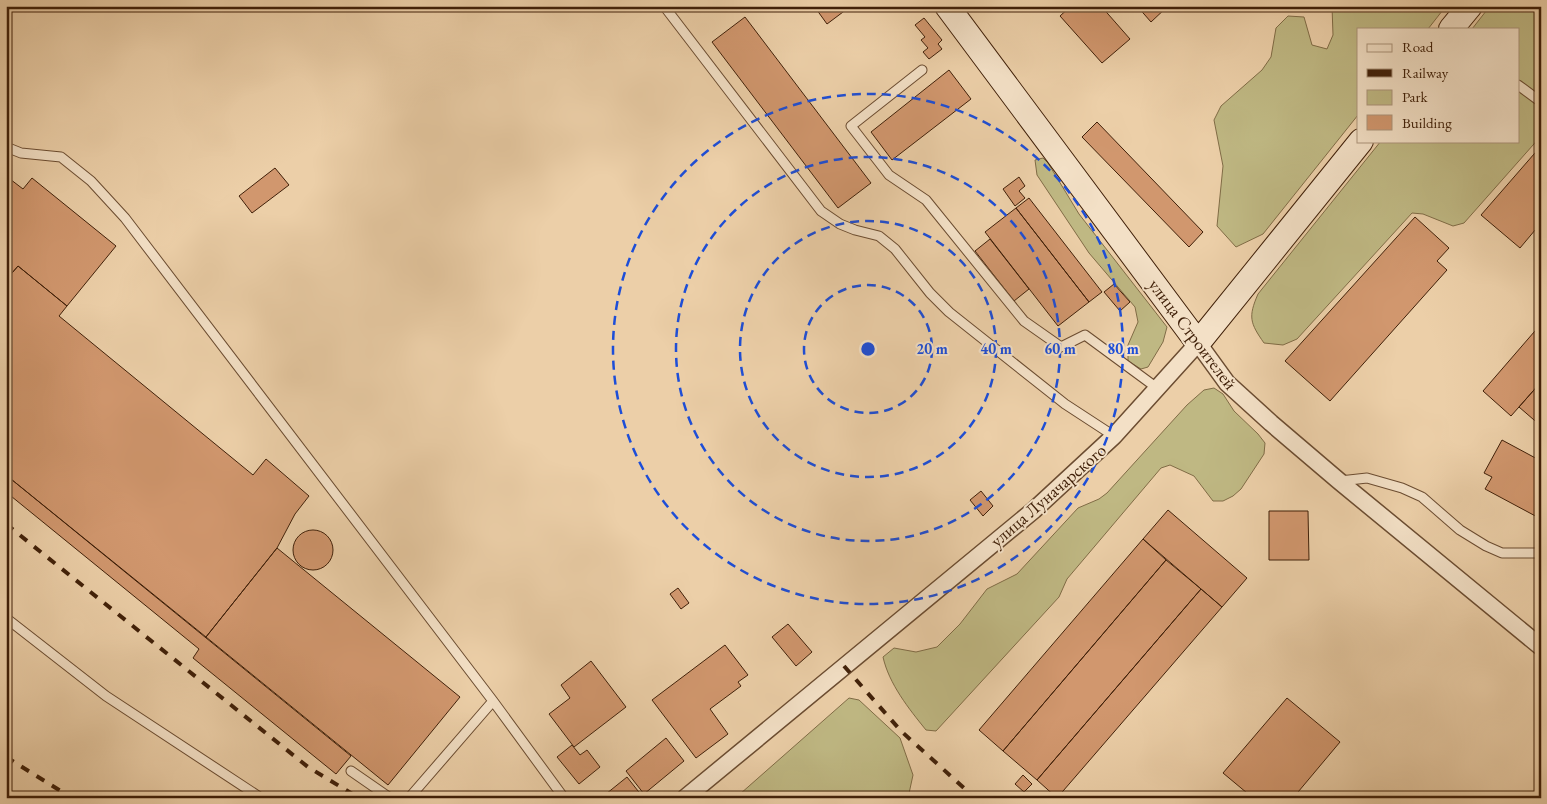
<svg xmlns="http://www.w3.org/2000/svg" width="1547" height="804" viewBox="0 0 1547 804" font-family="'EB Garamond',serif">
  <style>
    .green { fill: #bfb883; stroke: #806c46 }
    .building { fill: #d1976e; stroke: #402009 }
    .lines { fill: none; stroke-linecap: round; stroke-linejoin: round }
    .lane-casing { stroke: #6b4c31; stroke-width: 11 }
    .street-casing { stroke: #6b4c31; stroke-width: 19 }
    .secondary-casing { stroke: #402009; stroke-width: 26 }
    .lane { stroke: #f3e0c6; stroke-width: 9 }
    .street { stroke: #f3e0c6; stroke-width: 16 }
    .secondary { stroke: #f3e0c6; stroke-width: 24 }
    .rail { stroke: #402009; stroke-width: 4; stroke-dasharray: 9 9; stroke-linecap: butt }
    .ring { fill: none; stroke: #1d4ed8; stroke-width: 2.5; stroke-dasharray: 9 6 }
    .labels { text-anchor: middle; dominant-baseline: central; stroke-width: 4; stroke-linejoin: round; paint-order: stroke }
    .street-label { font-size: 18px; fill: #402009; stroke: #f3e0c6 }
    .centre { fill: #1d4ed8; stroke: #f3e0c6; stroke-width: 2.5 }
    .ring-label { font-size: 15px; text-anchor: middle; font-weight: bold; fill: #1d4ed8; stroke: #f3e0c6; stroke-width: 4; stroke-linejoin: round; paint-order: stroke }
  </style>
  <rect width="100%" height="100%" fill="#eccfa8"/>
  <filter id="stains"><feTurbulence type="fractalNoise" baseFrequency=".004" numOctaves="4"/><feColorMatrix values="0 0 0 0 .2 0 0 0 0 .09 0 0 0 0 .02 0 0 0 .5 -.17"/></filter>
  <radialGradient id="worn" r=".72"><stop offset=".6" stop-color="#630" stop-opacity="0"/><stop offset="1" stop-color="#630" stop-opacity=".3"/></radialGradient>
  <path class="green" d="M1332,6h114l-18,23h-70v86l-95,119 -27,13 -19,-21 6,-60 -9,-46 7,-14 41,-36 9,-13 5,-29 12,-12 16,1 8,28 15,4 6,-14z
    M1490,6h51v130l-77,87 -11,3 -30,-12 -11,-1 -115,126 -14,6 -19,-2c-14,-20 -16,-26 -6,-49l123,-153h137v-112h-46z
    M1043,158l5,5 31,51 88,113 -4,15 -15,25 -7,2 -13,-8v-16l10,-23 -3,-15 -46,-54 -52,-78 -2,-15z
    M1214,388l9,6 11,17 24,23 7,9 -1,11 -23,35 -8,7 -10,5h-10l-19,-25 -24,-11 -9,3 -94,111 -8,18 -123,134 -10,-1c-17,-21 -37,-46 -43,-73l11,-9 22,4 21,-5 23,-23 27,-35 30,-15 61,-66 21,-9 8,-6 80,-88 17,-15z
    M849,698l10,2 41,38 13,37 -5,23h-170l2,-4z"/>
  <path class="building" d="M814,6h37l-24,18z
    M1071,6h30l29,33 -28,24 -42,-47z
    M1137,6h31l-17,16z
    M745,17l126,166 -33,25 -126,-166z
    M924,18l18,22 -4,4 4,5 -13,10 -6,-7 5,-4 -7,-8 4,-3 -10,-12z
    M949,70l22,29 -79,61 -21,-28z
    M1097,122l106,110 -14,15 -107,-110z
    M1541,146v77l-21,25 -39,-33z
    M275,168l14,17 -37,28 -13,-17z
    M6,176l17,13 9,-11 84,68 -49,60 -49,-40 -12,14z
    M1019,177l6,9 -6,5 6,7 -10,8 -12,-17z
    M1029,198l73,94 -13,10 -73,-94z
    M1016,208l73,94 -31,24 -73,-94z
    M1415,217l34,31 -12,13 10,9 -117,131 -45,-40z
    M990,239l39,50 -15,12 -39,-50z
    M18,266l49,40 -8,10 194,159 13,-16 43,37 -14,18 -18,34 -71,89 -200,-162v-195z
    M1114,284l16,18 -10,9 -16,-19z
    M1541,324v58l-30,34 -28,-25z
    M1541,382v44l-22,-19z
    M1502,440l39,21v58l-56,-30 7,-12 -8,-4z
    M6,475l345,281 -15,18 -143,-116 6,-9 -193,-157z
    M981,491l12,15 -10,10 -13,-16z
    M1168,510l79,68 -25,29 -79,-68z
    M1269,511h39l1,49h-40z
    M293 550a20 20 0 1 1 40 0a20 20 0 1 1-40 0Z
    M1143,539l23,21 -163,191 -24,-21z
    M277,548l183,149 -72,88 -182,-148z
    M1166,560l35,29 -164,191 -34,-29z
    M678,588l11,15 -8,6 -11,-15z
    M1201,589l21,18 -165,191 -20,-18z
    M788,624l24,28 -16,14 -24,-29z
    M725,645l23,30 -10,7 3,4 -31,23 18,25 -32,24 -44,-58z
    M591,661l35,46 -52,40 -25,-33 21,-16 -9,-13z
    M1287,698l53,44 -47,56h-40l-30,-25z
    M666,738l18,23 -40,33 -18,-23z
    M572,745l8,10 7,-5 13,17 -21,17 -22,-27z
    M1023,775l9,9 -8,8 -9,-8z
    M627,777l15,19 -3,2h-38z"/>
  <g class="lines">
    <defs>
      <path id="lane" d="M664,6l157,205 19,13 15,6 24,6 16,13 35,44 19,19 116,92 49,32
        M922,70l-71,56 38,49 37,25 98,121 37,26 24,-12 72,53
        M1518,85l23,17
        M6,147l15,6 40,4 30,24 34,37 368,483 71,97
        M1340,481l27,-3 35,10 20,9 38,33 26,16 16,7h39
        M6,618l100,78 155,102
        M351,771l39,27
        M409,798l84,-97"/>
      <path id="street" d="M685,798l349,-288 80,-74 84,-93 29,40 44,40 68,58 202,166"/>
      <path id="secondary" d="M947,6l251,337 163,-202
        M1451,29l19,-23"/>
    </defs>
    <use href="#lane" class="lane-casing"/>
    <use href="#street" class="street-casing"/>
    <use href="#secondary" class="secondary-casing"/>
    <use href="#lane" class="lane"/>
    <use href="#street" class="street"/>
    <use href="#secondary" class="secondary"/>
    <path class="rail" d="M6,524l302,243 51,31
      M844,666l57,65 74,67
      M6,757l66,41"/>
  </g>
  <g class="ring">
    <circle cx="868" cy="349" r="64"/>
    <circle cx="868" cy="349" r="128"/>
    <circle cx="868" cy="349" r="192"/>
    <circle cx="868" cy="349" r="255"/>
  </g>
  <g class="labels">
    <g class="street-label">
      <text transform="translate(1193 334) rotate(53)">улица Строителей</text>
      <text transform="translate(1048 495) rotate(-41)">улица Луначарского</text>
    </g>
  </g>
  <circle cx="868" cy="349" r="8" class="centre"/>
  <g class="ring-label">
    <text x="932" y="354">20 m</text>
    <text x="996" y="354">40 m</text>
    <text x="1060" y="354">60 m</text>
    <text x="1123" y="354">80 m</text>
  </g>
  <rect width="1547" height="804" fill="none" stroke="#eccfa8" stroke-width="25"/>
  <rect x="8" y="8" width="1532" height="789" fill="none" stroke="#402009" stroke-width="2.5"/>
  <rect x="12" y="12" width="1522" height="779" fill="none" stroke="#402009"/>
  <rect x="1357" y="28" width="162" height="115" fill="#f3e0c6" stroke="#ab937a"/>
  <rect x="1367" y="44" width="25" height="8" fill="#f3e0c6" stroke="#ab937a"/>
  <text x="1402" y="52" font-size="15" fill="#402009">Road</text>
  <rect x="1367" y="69" width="25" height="8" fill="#402009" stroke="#ab937a"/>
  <text x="1402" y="78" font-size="15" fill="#402009">Railway</text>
  <rect x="1367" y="90" width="25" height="15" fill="#bfb883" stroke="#ab937a"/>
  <text x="1402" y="102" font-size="15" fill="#402009">Park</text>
  <rect x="1367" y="115" width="25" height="15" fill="#d1976e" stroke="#ab937a"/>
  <text x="1402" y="128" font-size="15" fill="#402009">Building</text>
  <rect width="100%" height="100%" filter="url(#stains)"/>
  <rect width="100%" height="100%" fill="url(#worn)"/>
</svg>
